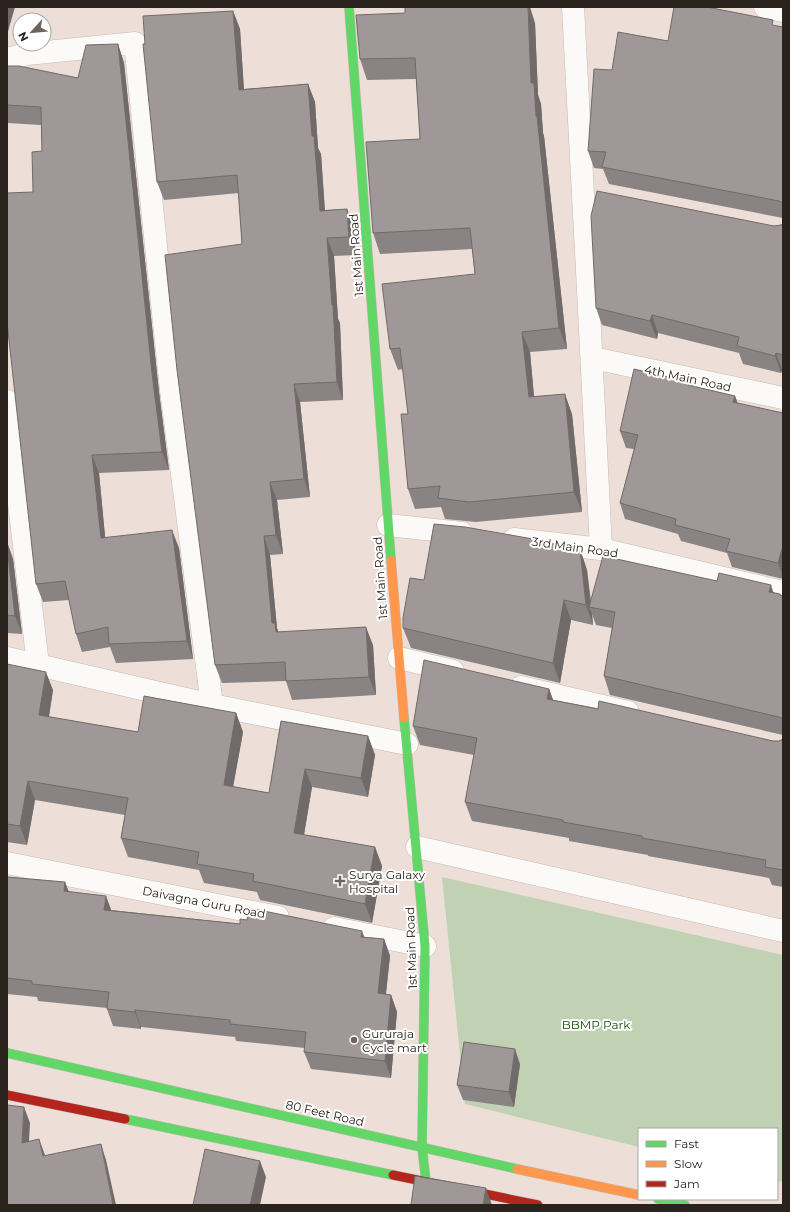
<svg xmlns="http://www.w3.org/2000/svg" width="790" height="1212" viewBox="0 0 790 1212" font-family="Montserrat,sans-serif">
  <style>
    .green { fill: #c0d2b3 }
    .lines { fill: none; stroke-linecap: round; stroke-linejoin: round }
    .street-casing { stroke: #c5bab4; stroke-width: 23 }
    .fast-casing { stroke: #c5bab4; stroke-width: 10 }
    .slow-casing { stroke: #c5bab4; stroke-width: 10 }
    .jam-casing { stroke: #c5bab4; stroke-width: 10 }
    .street { stroke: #fcfaf9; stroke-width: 22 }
    .fast { stroke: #63d668; stroke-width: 9 }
    .slow { stroke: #ff974d; stroke-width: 9 }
    .jam { stroke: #b3261e; stroke-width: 9 }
    .wall { fill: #8a8383 }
    .shaded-wall { fill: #706a6a }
    .building { fill: #a09898; stroke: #706a6a }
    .poi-dot { fill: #6e645e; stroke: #fff; stroke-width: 1.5 }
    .labels { text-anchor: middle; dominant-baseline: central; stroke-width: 4; stroke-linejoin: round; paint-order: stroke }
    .street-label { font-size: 12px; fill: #2a221d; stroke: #fff }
    .poi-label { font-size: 12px; fill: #2a221d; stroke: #fff; text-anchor: start }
    .park-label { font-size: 12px; fill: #114f08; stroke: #fff }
  </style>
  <rect width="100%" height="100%" fill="#eddfd7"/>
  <path class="green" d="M442,877l341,78v227l-6,-1v-52h-138v18l-174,-43z"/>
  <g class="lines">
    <defs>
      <path id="street" d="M573,7c9,181 20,361 28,542
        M765,7l18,4
        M7,59l20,-5 108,-11 36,347 41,315
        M593,358l190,40
        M7,401l31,264
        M388,525l74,8
        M514,539l87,10 182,43
        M7,658l205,47 195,39
        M399,658l54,13
        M521,687l107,25
        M417,847l366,84
        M7,863l271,54
        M334,928l91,18"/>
      <path id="fast" d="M349,7l42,553
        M404,718l21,228 -3,202 4,33
        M7,1053l510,116
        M125,1119l268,56
        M658,1199l27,6"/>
      <path id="slow" d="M391,560l13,158
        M517,1169l122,26"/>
      <path id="jam" d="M7,1095l118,24
        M393,1175l145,30"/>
    </defs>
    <use href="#street" class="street-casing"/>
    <use href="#fast" class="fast-casing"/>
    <use href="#slow" class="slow-casing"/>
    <use href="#jam" class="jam-casing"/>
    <use href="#street" class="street"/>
    <use href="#fast" class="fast"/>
    <use href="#slow" class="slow"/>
    <use href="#jam" class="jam"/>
  </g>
  <path class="wall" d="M233,11l7,18 4,60 64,-5 7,18 3,46 3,6 4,56 22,-1 6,18 3,28 -22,1 4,63 2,4 3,77 -43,2 10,95 -33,3 6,54 -13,1 7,73 1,4 95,13 3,50 -84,5 -6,-19 -64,2 -7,-18 27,-421 -3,-51 -75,7 -7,-18 -12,-138z
    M405,13l130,10 3,72 3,9 2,29 1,3 23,213 -37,3 4,45 38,17 10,98 -106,10 -31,-3 -4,-12 -26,2 -7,-20v-75l-5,-45 -5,1 -8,-21 85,-75 -3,-25 -92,5 -7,-21 47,-94 -4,-60 -49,1 -7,-21z
    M775,26l8,1v191l-174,-34 -6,-15 -9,-1 -6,-17 24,-81 56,-29z
    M118,44l6,19 35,329 10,78 -70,3 6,64 74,11 14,111 -77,4 -6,-16 -28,5 -6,-18 -7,-34 -26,2 -7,-18 -3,-392 9,-41 -1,-26 -34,-2v-57l71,12z
    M783,224v147l-1,-1 -1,3 -38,-9 -4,-11 -81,-20 -1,6 -55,-14 -6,-17 178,-82 7,-1z
    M689,382l1,3 45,11 2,7 46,10v166l-51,-12 -5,-14 -46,-12 -3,-7 -53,-15 -5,-16 14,-54 -8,-1 -6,-17z
    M533,540l47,9 7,21 4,31 126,-20 56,11 10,4v139l-173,-40 -6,-19 8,-48 -16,-3 -4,-11 1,11 -22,-5 -11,63 -149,-35 -8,-20z
    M7,542l6,17 9,75 -15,-1z
    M7,664l46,26 -4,27 89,15 98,-19 7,19 -10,55 36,6 12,-72 87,15 7,19 -7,42 -56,-10 -8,48 71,12 7,19 -10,57 -112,-23 -3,-8 -53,-9 -5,-13 -71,-13 -7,-19 4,-23 -90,-15 -8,45 -20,-3z
    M549,689l4,11 220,41h6l4,-2v148l-11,-2 -3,-7 -121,-22v-1l-79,-14v-3l-97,-17 -7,-19 9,-47 -54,-10 -7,-19z
    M7,877l58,5 4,10 42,18 273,29 6,17 -4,38 5,1 6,17 -6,66 -80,-9 -7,-17 1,-4 -69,-7 -1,-4 -94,-10v2l-28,-3 -6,-17v-1l-69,-7 -1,-4 -30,-3z
    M520,1064l-6,43 -51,-7 -6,-15z"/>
  <path class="shaded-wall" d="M7,7h8l-8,28z
    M528,7h2l5,16 3,72 3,9 2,29 1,3 23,213 -8,-21 -23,-212 -5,-33z
    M233,11l7,18 5,79 -6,-18z
    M118,44l6,19 35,329 10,78 -7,-18 -10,-79z
    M308,84l7,18 3,46 3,6 5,75 -6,-18 -8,-75z
    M347,209l6,18 3,28 -7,-18z
    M327,238l7,18 4,63 2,4 3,77 -6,-18z
    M652,315l6,18 -1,6 -7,-18z
    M522,332l8,20 6,66 -7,-21z
    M776,353l6,17 -1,3 -6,-17z
    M294,384l6,18 10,95 -6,-18z
    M565,394l7,20 10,98 -8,-20z
    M735,396l6,16 -8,-10z
    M92,455l7,18 8,83 -6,-18z
    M270,482l7,18 6,54 -7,-19z
    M172,530l7,18 14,111 -6,-18z
    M264,536l6,19 7,73 5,14v8l-10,-27z
    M7,542l6,17 9,75 -7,-18z
    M580,549l7,21 4,37h-2l3,7 1,11 -7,-20z
    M782,549l1,3v24l-5,-13z
    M771,585l6,19 -8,-12z
    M564,600l7,20 -11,63 -7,-20z
    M366,627l7,18 3,50 -7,-18z
    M46,672l7,18 -7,44 -7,-19z
    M549,689l7,19 -9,-9z
    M236,713l7,19 -13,72 -6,-19z
    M368,736l7,19 -7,42 -7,-19z
    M305,769l7,18 -11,65 -7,-19z
    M28,781l7,19 -8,45 -7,-19z
    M375,847l7,19 -10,57 -7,-19z
    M65,882l6,17 -7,-8z
    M106,896l6,16 -8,-2z
    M362,931l6,16 -7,-10z
    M384,939l6,17 -6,54 -6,-17z
    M391,995l6,17 -6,66 -6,-17z
    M135,1010l6,17v2l-6,-17z
    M515,1049l5,15 -6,43 -5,-15z
    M24,1107l6,16 -2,36 -6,-16z
    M39,1139l6,16 -2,1z
    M101,1144l5,16 10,45h-3z
    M260,1161l6,16 -6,28h-10z
    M486,1188l6,17h-9z"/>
  <path class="building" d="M405,7h123l3,76h3l2,33h1l22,212 -37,4 7,65 36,-3 9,98 -105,10 -31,-4 2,-12 -32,3 -7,-75h7l-8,-66 -10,1 -8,-65 93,-10 -5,-46 -97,5 -7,-91 54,-3 -5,-81 -55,1 -4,-44 49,-2z
    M674,7h33l66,13 -1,5 11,2v176l-4,-2 -177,-34 4,-15 -18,-1 6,-82 18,1 6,-38 50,9z
    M233,11l6,79 69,-6 4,52h2l6,75 27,-2 2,28 -22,1 5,67h1l4,77 -43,2 10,95 -34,3 6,53 -12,1 8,87h3l1,9 90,-5 3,50 -83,4 -1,-19 -70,3 -38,-295 -12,-115 77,-11 -5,-69 -80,7 -14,-138h2l-2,-28z
    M118,44l34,329 10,79 -70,3 9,83 71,-8 15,111 -78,3 -1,-17 -32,7 -11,-53 -29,3 -29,-262v-129l26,-1 -1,-40 10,-1 -1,-44 -34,-2v-39h12l59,12 8,-33z
    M597,191l177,35 7,-1 2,-1v131l-7,-2 -1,3 -38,-10 2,-9 -87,-22 -2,6 -54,-13 -5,-92z
    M634,369l55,13 -1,3 47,11 -2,6 50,11v136h-1l-4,14 -52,-12 4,-12 -55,-14 1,-6 -56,-16 18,-68 -18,-4z
    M434,524l31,3 68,12 -1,1 48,9 6,56 -22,-5 -11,63 -150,-35v-10l7,-40 14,2z
    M7,547l8,69 -8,-1z
    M603,556l114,25 2,-8 52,12 -2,7 11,2v1l3,1v123l-4,-2 -175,-41 11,-64 -26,-5z
    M424,660l125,29 -2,10 51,10 1,-8 174,40h6l4,-2v131l-18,-3 1,-7 -124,-22v-2l-79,-14v-2l-98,-18 12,-64 -64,-12z
    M7,664l39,8 -7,43 99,17 6,-36 92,17 -12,72 45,8 12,-72 87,15 -7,42 -56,-9 -11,64 81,14 -10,57 -112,-23 1,-7 -57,-10 2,-12 -78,-14 7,-40 -100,-17 -8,45 -13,-2z
    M7,877l58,5 -1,9 42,5 -2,14 136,14v-5l7,1 2,-12 113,23 -1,6 23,2 -6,54 13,2 -6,66 -81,-9 2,-20 -76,-8v-4l-95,-10v2l-28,-3 2,-17 -77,-8v-3l-25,-3z
    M464,1042l51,7 -6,43 -52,-7z
    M7,1105l17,2 -2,36 17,-4 4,17 58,-12 12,61h-106z
    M205,1149l55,12 -10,44h-57z
    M415,1176l71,12 -3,17h-72z"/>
  <g class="poi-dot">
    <path d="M338 875h4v4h4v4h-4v4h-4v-4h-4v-4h4z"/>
    <circle cx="354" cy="1040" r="4"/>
  </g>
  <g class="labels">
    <g class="street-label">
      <text transform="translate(356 255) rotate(-94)">1st Main Road</text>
      <text transform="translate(688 378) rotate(12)">4th Main Road</text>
      <text transform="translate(575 547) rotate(8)">3rd Main Road</text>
      <text transform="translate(380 578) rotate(-94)">1st Main Road</text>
      <text transform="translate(204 902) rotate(11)">Daivagna Guru Road</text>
      <text transform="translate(411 948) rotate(-92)">1st Main Road</text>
      <text transform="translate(325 1113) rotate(13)">80 Feet Road</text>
    </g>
    <g class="poi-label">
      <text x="349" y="874">Surya Galaxy<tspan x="349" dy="14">Hospital</tspan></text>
      <text x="362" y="1033">Gururaja<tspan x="362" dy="14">Cycle mart</tspan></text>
    </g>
    <g class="park-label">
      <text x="596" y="1024">BBMP Park</text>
    </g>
  </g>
  <rect width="790" height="1212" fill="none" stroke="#2a221d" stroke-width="16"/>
  <rect x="638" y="1128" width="140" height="72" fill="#ffffff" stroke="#aaa7a5"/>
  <rect x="646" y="1141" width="20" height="6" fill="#63d668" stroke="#aaa7a5"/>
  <text x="674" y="1148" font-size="12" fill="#2a221d">Fast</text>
  <rect x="646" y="1161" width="20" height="6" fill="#ff974d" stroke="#aaa7a5"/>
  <text x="674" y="1168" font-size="12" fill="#2a221d">Slow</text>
  <rect x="646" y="1181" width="20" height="6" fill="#b3261e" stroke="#aaa7a5"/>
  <text x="674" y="1188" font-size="12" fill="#2a221d">Jam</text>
  <g transform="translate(32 32) rotate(243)"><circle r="19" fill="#ffffff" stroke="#aaa7a5"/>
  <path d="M0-3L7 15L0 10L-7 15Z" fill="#6e645e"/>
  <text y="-6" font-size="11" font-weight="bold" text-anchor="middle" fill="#2a221d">N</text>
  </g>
</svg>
